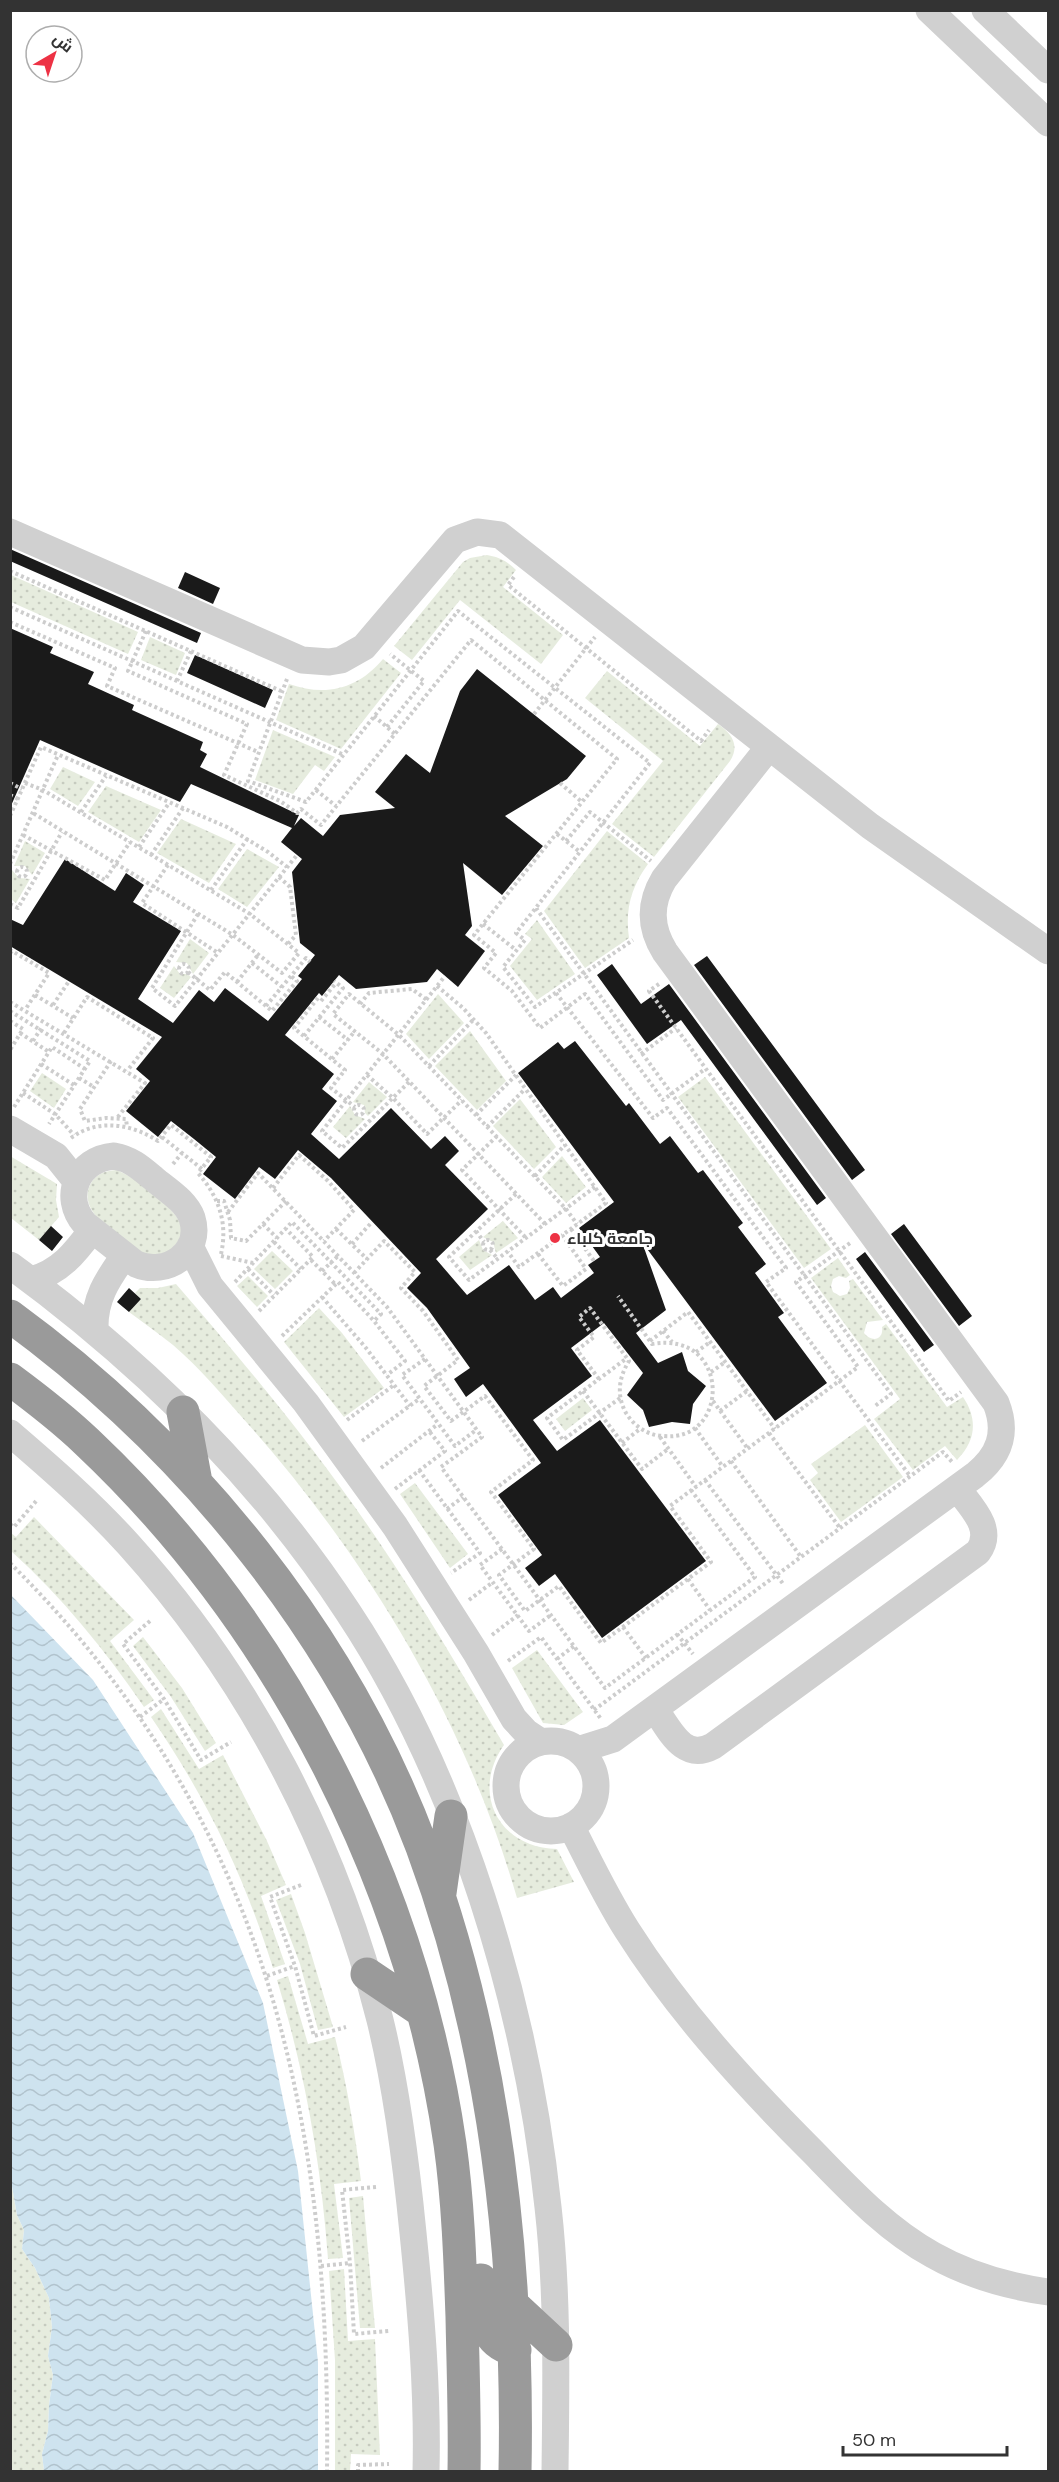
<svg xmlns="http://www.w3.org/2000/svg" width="1059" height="2482" viewBox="0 0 1059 2482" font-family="'DM Sans',Cairo,sans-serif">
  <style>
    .grass { fill: url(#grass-dots) }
    .water { fill: url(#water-waves) }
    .building { fill: #1a1a1a }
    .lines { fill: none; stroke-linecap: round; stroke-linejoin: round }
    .path { stroke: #cdcdcd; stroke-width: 4; stroke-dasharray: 3 3; stroke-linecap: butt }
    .minor { stroke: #d0d0d0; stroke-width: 27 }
    .highway { stroke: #9a9a9a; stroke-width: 33 }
    .poi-dot { fill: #ed3244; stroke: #fff; stroke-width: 2 }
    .labels { text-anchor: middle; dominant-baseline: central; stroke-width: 6; stroke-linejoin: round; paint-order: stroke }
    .poi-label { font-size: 16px; font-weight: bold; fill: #333; stroke: #fff; text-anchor: start }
  </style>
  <defs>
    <pattern id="grass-dots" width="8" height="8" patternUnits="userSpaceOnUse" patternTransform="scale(1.5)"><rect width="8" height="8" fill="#e6ecde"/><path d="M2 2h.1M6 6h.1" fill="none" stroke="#c6cbbf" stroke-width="1.8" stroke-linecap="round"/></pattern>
    <pattern id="water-waves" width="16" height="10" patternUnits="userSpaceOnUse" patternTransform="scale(1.5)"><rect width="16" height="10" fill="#cee3ef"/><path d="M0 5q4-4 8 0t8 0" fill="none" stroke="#b1c3cd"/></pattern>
  </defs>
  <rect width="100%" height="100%" fill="#fff"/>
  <path class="grass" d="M487,555c12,2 20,6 29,15l-13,17 60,48 -22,29 -81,-64 -48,60 -18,-14 69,-84 7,-4z
    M11,575l127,57 -10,22 -117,-52z
    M150,637l35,16 -9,22 -35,-15z
    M383,659l18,14 -60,76 -65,-29 13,-36c37,13 69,5 94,-25z
    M607,671l93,75 18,-22c14,10 22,21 12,37l-76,96 -42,-33 51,-63 -78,-63z
    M273,730l62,27 -11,14 -9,-6 -22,29 -38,-14z
    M63,767l32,15 -17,24 -28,-17z
    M106,786l55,24 -22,32 -51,-30z
    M181,819l55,25 -27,39 -52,-30z
    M607,831l41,33c-17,23 -23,46 -19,74l-44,30 -41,-57z
    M25,841l20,12 -13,22 -7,-9h-11z
    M247,849l32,18 -32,40 -29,-18z
    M12,870l7,8 11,1 -14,24 -5,-4z
    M537,920l38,54 -38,26 -27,-34 22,-27 -7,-5z
    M190,939l19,14 -16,21 -6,-11 -11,-1z
    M174,966l6,8h7l4,3 -17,21 -14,-10z
    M438,994l26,29 -35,36 -23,-25z
    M470,1031l36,50 -29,29 -42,-44z
    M42,1073l24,16 -12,19 -24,-17z
    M705,1077l126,172 -27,19 -126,-171z
    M369,1082l18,15 -19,19 -3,-3 -1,-8 -11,-3z
    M520,1099l36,48 -22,22 -41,-43z
    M350,1106l5,9 10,4 -19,19 -13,-11z
    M10,1156l47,28 -1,16 3,17 -20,23 -28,-22z
    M562,1156l24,31 -20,16 -24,-26z
    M116,1170c17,5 65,41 66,59 0,10 -8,17 -14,25l-27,1c-18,-15 -65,-42 -51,-70 5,-11 15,-14 26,-15z
    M503,1221l15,17 -22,15 -3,-11 -10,-5z
    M479,1240l4,10 9,5 -22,15 -11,-13z
    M272,1251l21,20 -18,18 -21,-20z
    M838,1258l12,17 -4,3 -7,-2 -6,3 -2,7 2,6 7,4 7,-2 3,-6 -1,-7 4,-2 30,41 -16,2 -3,11c8,10 20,7 18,-6l4,-3 61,83 16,-10c15,22 13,44 -6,63l-12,-14 -32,24 -39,-51 26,-20 -89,-121z
    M248,1276l20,20 -11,11 -20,-21z
    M176,1284c71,82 140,165 201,255 45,66 86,136 127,206 -34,48 -5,103 53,104l17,33 -57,16c-50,-174 -149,-339 -269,-474 -24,-27 -48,-56 -75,-79 -14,-11 -29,-22 -44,-33l12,-13 -6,-6 5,-5h18z
    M319,1308l23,25 42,55 -40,29 -60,-75z
    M583,1398l9,12 -27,21 -9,-12z
    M865,1425l38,52 -62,45 -31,-42 8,-7 -7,-9z
    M415,1483l53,71 -18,14 -50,-74z
    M34,1517l100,103 -24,21 44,59 -10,7c-39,-57 -82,-110 -133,-156v-18l5,4z
    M143,1637l39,51 34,55 -11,8 -34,-54 -38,-51z
    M537,1650l46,62 -19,13 -21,-2 -31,-55z
    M161,1709l38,60 24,-14 44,86 19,44 -25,11 24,68 -12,4c-29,-93 -67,-171 -122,-251z
    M291,1894l14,39 28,94 -15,3 -18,-66 -24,-64z
    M288,1976l20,68 27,-7c12,48 20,95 26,144l-27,3 9,74 -15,1c-7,-96 -23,-187 -51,-279z
    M10,2175l7,40 7,15 -2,19 13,19 14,30 3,29 -4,29 5,19 -4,30 -1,26 -6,23 2,17h-33z
    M363,2196l12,132h-15l-11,-130z
    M344,2269l4,72 27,-2 5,116 -29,-1 -1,17 -15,1v-112l-6,-89z"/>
  <path class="water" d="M11,1595l82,85 100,153 70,170 35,168 20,191v109h-274l-2,-17 6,-23 1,-26 4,-30 -5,-19 4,-29 -3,-29 -14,-30 -13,-19 2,-19 -7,-15 -7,-40z"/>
  <path class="building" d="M10,549l191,84 -4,10 -187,-82z
    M185,572l35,16 -7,16 -35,-16z
    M10,628l43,19 -3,6 44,19 -6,12 46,21 -2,5 71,32 -3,8 7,4 -7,13 99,48 -5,11 7,-8 22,18 17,-21 55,-7 -20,-16 31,-38 24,19 30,-82 17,-22 109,87 -19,23 -62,37 38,30 -41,49 -39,-32 9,63 -7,9 20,16 -27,36 -21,-18 -10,13 -71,7 -17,-14 -17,21 -3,-3 -34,42 49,39 -12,15 15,12 -26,33 28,25 52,-51 40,41 14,-13 14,15 -14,14 43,44 -52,50 31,36 42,-30 26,35 18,-13 8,11 33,-25 -6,-8 12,-8 -21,-29 35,-26 -96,-129 40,-31 6,7 11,-8 51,65 3,-3 31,41 10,-8 28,37 5,-3 40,53 -5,4 28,37 -11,9 29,40 -6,4 49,66 -52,38 -133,-179 24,68 -30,23 22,30 24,-11 6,19 18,15 -13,18 -3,20 -18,-2 -23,5 -6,-17 -16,-15 16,-22 -39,-50 -33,25 21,28 -59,44 24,31 43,-31 106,141 -104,77 -47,-64 -16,12 -14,-18 17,-13 -44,-60 43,-32 -58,-79 -17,13 -12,-18 16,-11 -43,-60 -20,-20 14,-15 -90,-95 -33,-28 -23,29 -16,-12 -24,32 -32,-25 13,-17 -22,-18 -23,-18 -13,16 -32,-26 24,-30 -14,-12 26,-32 -152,-91v-27l13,6 42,-66 50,32 11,-18 18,12 -11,17 48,29 -43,68 35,24 26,-33 15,12 11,-14 43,33 34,-42 -4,-3 17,-21 -15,-12 -8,-71 10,-13 -21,-17 11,-14 -101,-44 -11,18 -140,-62 -30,68z
    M195,655l78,35 -8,18 -78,-35z
    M707,956l158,214 -13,10 -158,-215z
    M612,964l29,40 28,-20 157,214 -9,7 -136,-185 -34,24 -50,-69z
    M904,1224l68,92 -13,10 -68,-92z
    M51,1226l12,11 -11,14 -13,-11z
    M865,1252l69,93 -10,7 -68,-93z
    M129,1288l12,11 -12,13 -12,-10z"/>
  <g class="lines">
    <path class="path" d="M10,571l271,120
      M514,577l-6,8 193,156 8,-11
      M10,607l334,148
      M10,622l105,46 -8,18 151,66
      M146,631l-18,40 119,53 -23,51 56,26 17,12 4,-4 20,16 150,-185 146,119 -143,176 22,18 -12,15 28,23 28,37 45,-34 78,106 42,-31
      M287,679l-39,102 58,21 152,-191 192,152 -134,170 9,7 -22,27 32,40 98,-67
      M177,681l14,-30
      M534,714l61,-77
      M374,716l21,18
      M387,727l37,-46 -34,-27
      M10,783l12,6
      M25,783l18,7 207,124 49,39 -17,20 -49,-38 -200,-122
      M560,783l22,19
      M316,790l20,16
      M10,795l8,4
      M81,812l25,-36
      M10,816l31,-69 186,80 41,25 19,15
      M557,834l23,18
      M23,835l82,45 25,-38
      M566,841l24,-29 61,49
      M139,847l30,-44
      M151,855l32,-47
      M10,864l48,-109
      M168,865l-26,38 76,50
      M17 872a5 5 0 1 1 10 0a5 5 0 1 1-10 0Z
      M279,877l11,10 6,48 -8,9
      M211,890l37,-52
      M10,904l8,4 44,-76
      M536,908l355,486 -16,12
      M198,914l-46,74 23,18 122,-151
      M483,924l33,26
      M10,953l2,-2 37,22 -24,37
      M252,963l30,24
      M179 969a5 5 0 1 1 10 0a5 5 0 1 1-10 0Z
      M188,972l22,18 15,-18 47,39 25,-30 -6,-5
      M237,982l21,-27
      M659,984l-10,7 300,410 12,-9
      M437,986l26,22 23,25 120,170 -87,64 -11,-15
      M556,993l97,125 14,-10 119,160 -20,14 144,194
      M35,995l38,23
      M318,998l-24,30 51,42 -14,18 24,19
      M321,1001l15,-18
      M10,1002l135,81 -28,35
      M360,1004l9,-11 43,-4 15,11
      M53,1005l16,-24
      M266,1006l40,-48 4,4
      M10,1011l80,50 -41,63
      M319,1017l29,23
      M10,1021l13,8 -13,21
      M20,1033l29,19
      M64,1033l23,-36 66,41 -26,33
      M304,1036l39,-48 -9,-7
      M33,1041l9,-14
      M641,1054l35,-26
      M332,1059l23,-28
      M111,1061l-31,48 5,12 21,-3 20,1 1,8
      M41,1064l33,21
      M429,1066l45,-47
      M367,1075l26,23 34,36 35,-34
      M79,1078l15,9
      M409,1082l-67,66 -20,-17 123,-155
      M23,1093l32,21 19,21
      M354 1110a5 5 0 1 1 10 0a5 5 0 1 1-10 0Z
      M14,1107l38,-60 33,22
      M476,1115l40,-40
      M487,1127l38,-38
      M497,1136l-35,34 64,68
      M162,1137l40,32
      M71,1138c27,-20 61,-14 87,3l13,-16 40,32 -13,16c21,24 30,50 23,81
      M173,1164l9,-11
      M535,1176l30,-31
      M273,1188l26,-33 29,26 26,29 -30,31
      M516,1194l-67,63 20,23 126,-93
      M217,1201h7l6,19 1,18 15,3 40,-40
      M228,1212l30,-39 129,134 95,130 -41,30 164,221 150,-111 -64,-87
      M263,1224l14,14
      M545,1224l-162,-170 -50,-40 16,-20 50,41 167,174 11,15
      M336,1229l31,30
      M571,1229l23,32
      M476,1231l8,11
      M483 1245a5 5 0 1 1 10 0a5 5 0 1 1-10 0Z
      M274,1242l27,27
      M352,1244l20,-22
      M490,1250l8,9
      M538,1254l25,32 23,-17 -24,-34
      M221,1256l32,7
      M311,1260l24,24
      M248,1269l26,26
      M322,1271l16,-15
      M354,1273l30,-32 31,31 -14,16 22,23 35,49 -34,26 27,35 34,-25 48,64 -42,32 43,57 -35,26 26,36 34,-25 42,57 110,-81 -41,-56 188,-139 -62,-85 54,-39
      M235,1282l57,-60 89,92 -7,7
      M322,1297l44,51 44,58
      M259,1311l54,-54 -27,-28
      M663,1331l9,11
      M282,1336l56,-54 36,39 31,40 -18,14
      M650,1341l38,-29 87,117
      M696,1352l14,-10
      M425,1359l-23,16 53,71 21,-16
      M711,1372l14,-10
      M599,1379l-22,-29 17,-13 -15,-20 11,-9 39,53c-10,16 -13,34 -3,52 8,13 21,22 37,23 68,7 68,-106 -11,-92l-34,-48
      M583,1391l59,78 26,-20
      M620,1398l-57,42 -16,-22 80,-60
      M713,1401l35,48
      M720,1411l27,-20
      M347,1420l47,-35
      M695,1428l28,39
      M769,1433l71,95
      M660,1437l36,50
      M362,1441l57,-42
      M622,1443l18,-14
      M731,1461l70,96
      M381,1468l57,-44
      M419,1470l61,83 -29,20
      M705,1480l79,105
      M395,1489l50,-38 -16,-20
      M447,1509l16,-12
      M10,1524l4,3 23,-27
      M502,1549l-22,16 49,66 22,-16
      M10,1563c259,257 321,555 317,909
      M688,1579l22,31
      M469,1600l24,-18
      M150,1621l-27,23 41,55 37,61 30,-18
      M623,1627l23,31
      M677,1634l16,20
      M492,1635l26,-20
      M557,1659l17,-13
      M508,1661l33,-24 60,82
      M594,1710l349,-258 10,11
      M140,1717l24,-18
      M301,1885l-31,12 25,69 19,70 32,-9
      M267,1976l28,-10
      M376,2187l-34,3 8,73 4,71 35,-3
      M321,2266l29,-3
      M358,2472v-7l31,-1"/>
    <path class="minor" d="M929,10l119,113
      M985,10l63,60
      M10,532l292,128 27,2 12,-2 23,-13 91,-107 22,-8 23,3 370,291 178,125
      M10,1129l46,27 20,25
      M114,1156c17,3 27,12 40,23 13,11 32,22 38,39 11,35 -26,59 -56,46l-51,-40c-24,-28 -7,-65 29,-68z
      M190,1246l20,40 96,117 89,123 81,127 38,66 12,13 15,10
      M10,1265c131,96 249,211 338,347 112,169 179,395 200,595 10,88 8,176 7,265
      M31,1280c29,-8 44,-27 61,-50
      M95,1330c-1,-31 12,-50 29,-74
      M10,1433c42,36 82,71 119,112 121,134 207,300 251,475 17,69 26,142 33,213 8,79 15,159 13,239
      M655,1709c15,21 28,53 58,37l265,-194c17,-23 -7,-45 -21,-64
      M506 1786a45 45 0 1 1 90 0a45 45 0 1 1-90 0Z
      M578,1750l35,-11 362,-264c24,-19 33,-42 21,-72l-331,-451c-15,-24 -16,-48 -1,-73l105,-132
      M571,1826c18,35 35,71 56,104 52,82 118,154 186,222 37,38 73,77 120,103 37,21 74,31 115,37"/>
    <path class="highway" d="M10,1316c182,133 333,320 412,531 74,199 97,414 93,625
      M10,1379c27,20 53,40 77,63 193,182 325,440 363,702 8,57 10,115 12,173 1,51 3,103 2,155
      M183,1412l13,70
      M440,1893l11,-77
      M367,1974l55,37
      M481,2280c2,29 -1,62 34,70
      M513,2305l43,40"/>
  </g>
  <circle class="poi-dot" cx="555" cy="1238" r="6"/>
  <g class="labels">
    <g class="poi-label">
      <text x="567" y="1238">جامعة كلباء</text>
    </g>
  </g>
  <rect width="1059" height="2482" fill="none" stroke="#333333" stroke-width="24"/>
  <g transform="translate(54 54) rotate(39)"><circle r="28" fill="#ffffff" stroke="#adadad" stroke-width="1.5"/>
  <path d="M0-4.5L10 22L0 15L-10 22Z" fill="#ed3244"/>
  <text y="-9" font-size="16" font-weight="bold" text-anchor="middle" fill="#333333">ش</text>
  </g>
  <path d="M843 2446v9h164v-9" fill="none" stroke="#333333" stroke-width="3"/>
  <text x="852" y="2446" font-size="18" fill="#333333" stroke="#ffffff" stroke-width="4.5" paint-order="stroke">50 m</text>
</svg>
